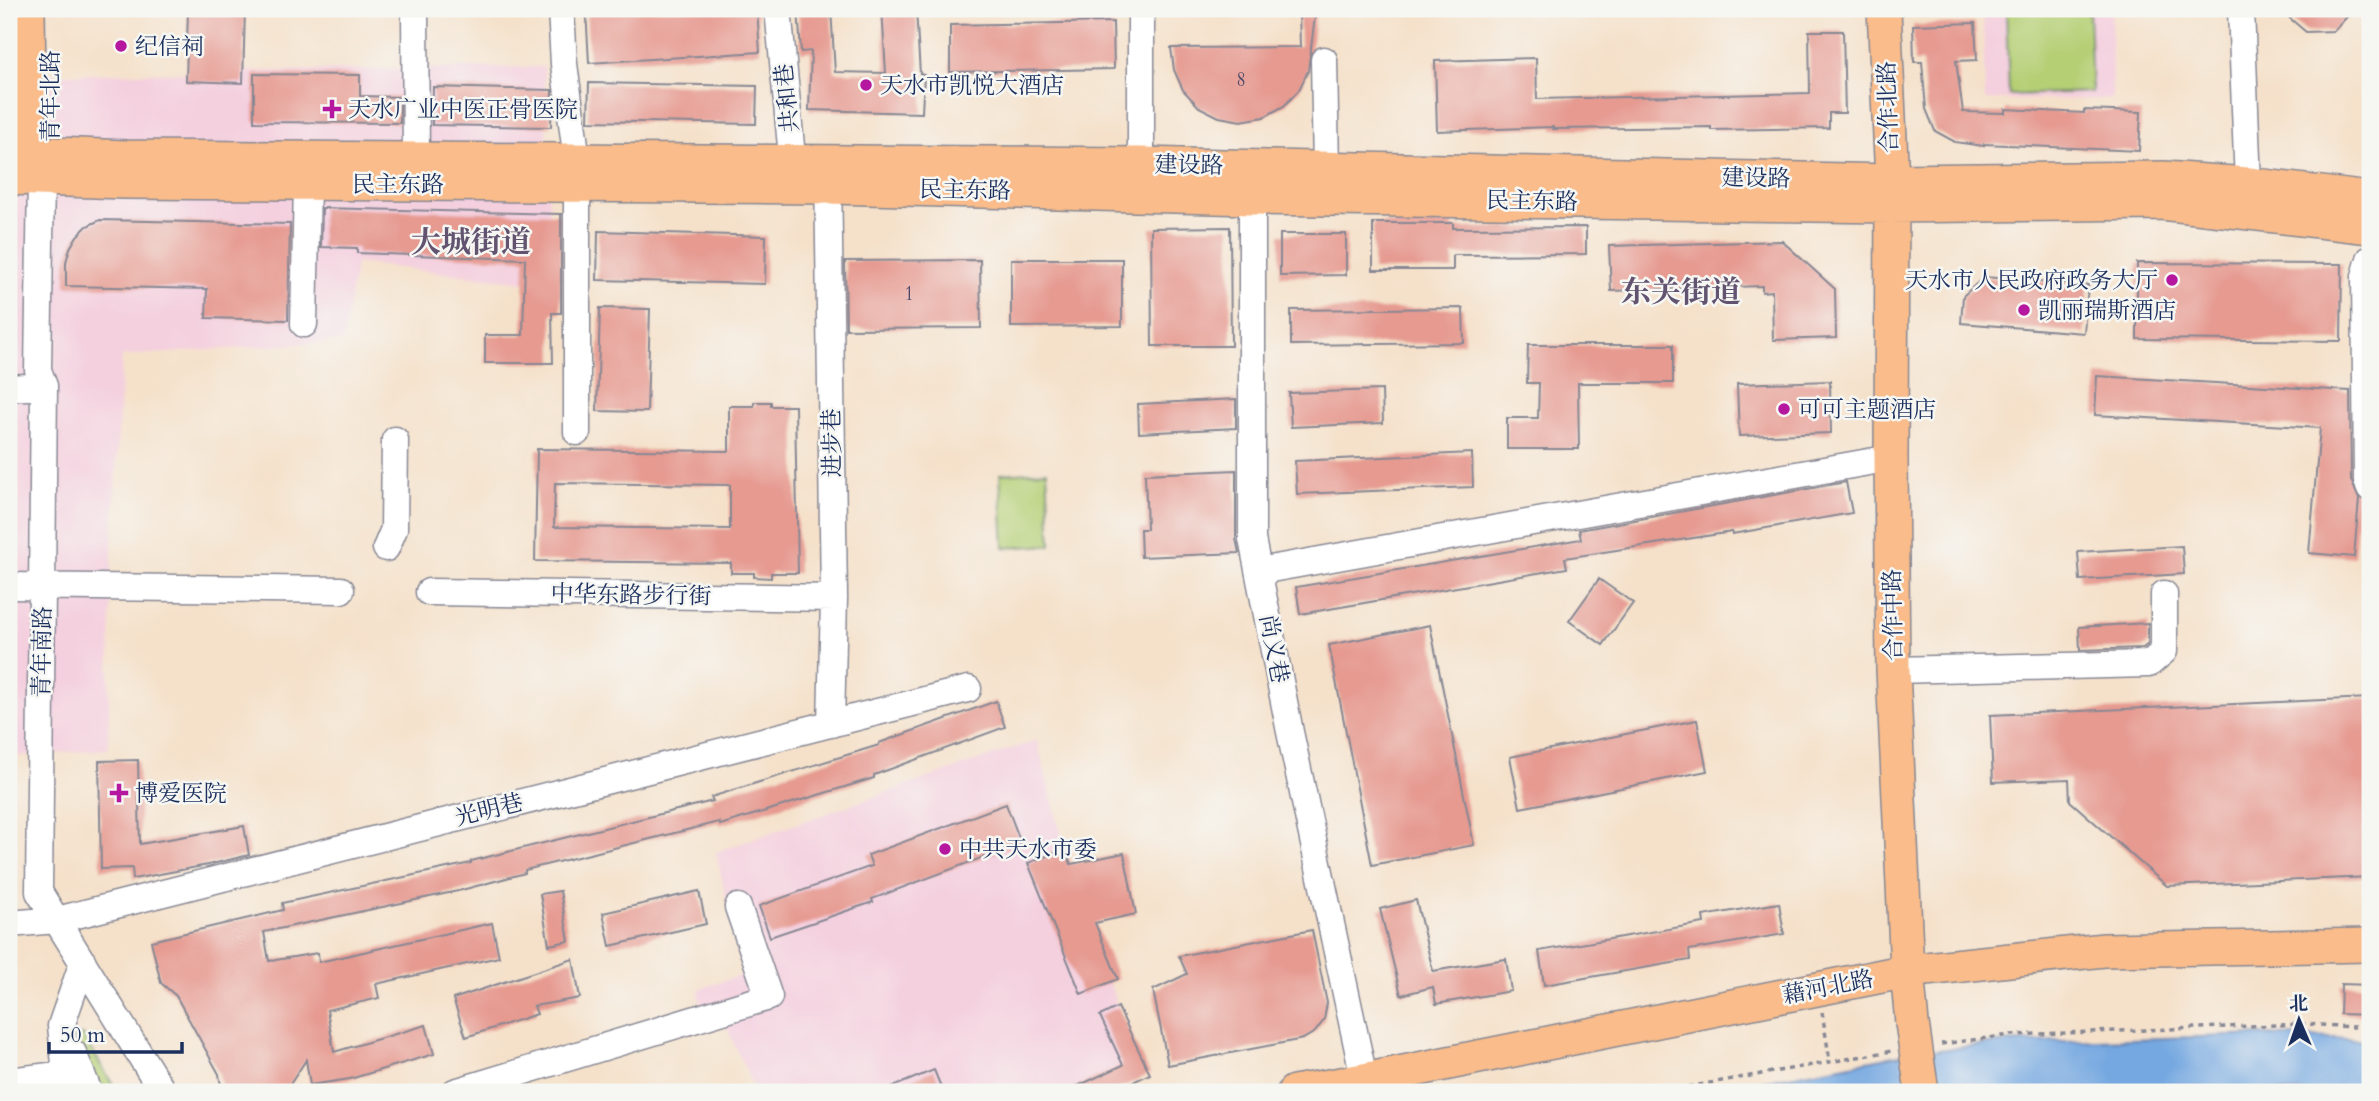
<svg xmlns="http://www.w3.org/2000/svg" width="2379" height="1101" viewBox="0 0 2379 1101" font-family="Cardo,'Noto Serif SC',serif">
  <style>
    .built { fill: #f4cfde }
    .green { fill: #b5cf75; stroke: #687f6a; stroke-width: 2 }
    .water { fill: #75a7e0; stroke: #486b9f; stroke-width: 2 }
    .building { fill: #e69a90; fill-rule: evenodd }
    .lines { fill: none; stroke-linecap: round; stroke-linejoin: round }
    .minor-casing { stroke: #888894; stroke-width: 29 }
    .major-casing { stroke: #888894; stroke-width: 36 }
    .path { stroke: #888894; stroke-width: 3.5; stroke-dasharray: 5 5; stroke-linecap: butt }
    .minor { stroke: #fff; stroke-width: 26 }
    .major { stroke: #f9bc8a; stroke-width: 33 }
    .major-bridge-casing { stroke: #888894; stroke-width: 36; stroke-linecap: butt }
    .major-bridge { stroke: #f9bc8a; stroke-width: 33 }
    .poi-dot { fill: #b5179e; stroke: #f6f6f2; stroke-width: 2.5 }
    .labels { text-anchor: middle; dominant-baseline: central; stroke-width: 5; stroke-linejoin: round; paint-order: stroke }
    .number-label { font-size: 19px; fill: #4e4a6a }
    .poi-label { font-size: 23px; fill: #1b2f5e; stroke: #f6f6f2; text-anchor: start }
    .street-label { font-size: 23px; fill: #1b2f5e; stroke: #f6f6f2 }
    .district-label { font-size: 30px; font-weight: bold; fill: #625470; stroke: #f6f6f2 }
  </style>
  <rect width="100%" height="100%" fill="#f6f6f2"/>
  <filter id="ink" filterUnits="userSpaceOnUse"><feTurbulence type="fractalNoise" baseFrequency=".0143" numOctaves="2"/><feDisplacementMap in="SourceGraphic" scale="14" xChannelSelector="R" yChannelSelector="G"/><feConvolveMatrix kernelMatrix="1 2 1 2 8 2 1 2 1" color-interpolation-filters="sRGB"/></filter>
  <filter id="wash" filterUnits="userSpaceOnUse"><feTurbulence type="fractalNoise" baseFrequency=".00686" numOctaves="4" result="noise"/><feDisplacementMap in="SourceGraphic" scale="28" xChannelSelector="R" yChannelSelector="G"/><feGaussianBlur stdDeviation="1.57" result="paint"/><feColorMatrix in="noise" values="0 0 0 0 0 0 0 0 0 0 0 0 0 0 0 0 0 1.4 0 .05"/><feComposite in="paint" operator="in"/></filter>
  <g filter="url(#wash)">
    <rect width="100%" height="100%" fill="#f5e1ca"/>
    <path class="built" d="M1983,9h128l1,90 -127,1z
      M544,67l8,218 -196,-22 -13,78 -221,15 -10,194 -4,199 -99,8v-682z
      M1037,740l32,126 73,211 -31,15h-356l-30,-69 -24,8 -2,-42 43,-14 -26,-123z"/>
    <path class="green" d="M2006,9h83l3,83 -83,3z
      M1047,471l4,74 -47,3 -4,-74z
      M65,1035h18l34,57h-47z"/>
    <path class="water" d="M2265,1035l105,5v52h-664l187,-36 102,-13z"/>
    <g id="blocks">
      <path class="building" d="M188,9h57l-2,74 -57,-2z
        M586,9h171l3,43 -171,11z
        M798,9h33l4,63 51,1 -4,-64h34l4,65 4,1 -2,38 -113,-3 2,-59 -10,1z
        M1299,9h17l-8,62 -9,19 -15,16 -20,11 -23,4 -22,-4 -20,-10 -16,-17 -9,-20 -3,-22 129,-1z
        M2279,9h75l-20,22 -28,1z
        M1113,22l1,47 -164,3v-47z
        M1975,23l2,37 -21,1 7,51 42,1v-4l79,4v-3l57,2 -2,39 -155,-7v2l-29,-4 -20,-11 -9,-22 -4,-47h-8l-1,-37z
        M1809,31h34l2,82h-16v15l-118,2v-3l-158,2v-2l-116,4 -2,-70 101,-3 1,41 273,-6z
        M254,74l106,1v21l40,1v26l-146,-1z
        M589,83l168,3 -1,38 -168,-3z
        M433,87l119,3 -1,37 -119,-2z
        M322,208l239,6v99h-9l1,50h-68v-28h38l2,-76 -168,-6v-5l-36,-1z
        M100,220l190,4 -2,96 -82,-2 1,-29 -141,-3v-24l4,-14 7,-12 10,-10z
        M1373,223h80v5l133,-1v27l-133,1v15h-80z
        M1230,227l1,119h-79l-1,-118z
        M598,231l168,5 -1,48 -168,-4z
        M1280,234h66v41l-66,1z
        M1782,241l53,48 1,49 -63,2 -1,-49 -10,1v-6l-151,5 -2,-45z
        M1011,259h111v67l-111,1z
        M980,260l1,68 -135,1 -1,-68z
        M2137,263l205,1 -1,77 -204,-2z
        M1984,277l104,8 -4,48 -123,-10 2,-27z
        M600,308l50,1 -3,103 -50,-1z
        M1463,308l1,35 -173,2v-35z
        M1528,345h145v38h-95l1,66h-72v-31h31l1,-35h-12z
        M2097,376l253,15 1,89 8,19 -5,58 -45,-4 11,-125 -225,-13z
        M1830,381l1,52 -92,3 -2,-52z
        M1382,390l1,33 -92,4 -2,-34z
        M1236,399v29l-97,5 -1,-29z
        M754,402h17v4h24l3,167h-27v5l-17,-1v-4h-23v-10l-196,-2 2,-112 192,2v-45h25zM555,483l175,2v44l-176,-2z
        M1472,453l1,34 -176,7 -2,-33z
        M1236,470v69l3,14 -98,4 -1,-28h7l-2,-55z
        M1846,482l6,31 -120,21v-2l-167,26 2,10 -267,46 -4,-27 285,-48 -2,-9z
        M2182,546l2,28 -104,6 -2,-28z
        M1599,579l34,24 -30,42 -34,-24z
        M2148,623v21l-5,4 -63,2 -1,-23z
        M1430,625l44,220 -102,20 -43,-220z
        M2370,698v179l-203,9 -97,-85 -1,-22 -76,3 -3,-67z
        M996,701l9,26 -131,48v3l-154,47 -1,-3 -194,48v3l-67,18 -194,41 5,29 49,-8 1,9 173,-39 7,34 -123,27 3,14 -52,12 7,42 92,-27 8,29 -84,25 -40,6 -4,-25 -21,32h-63l-3,-18 -43,-78 -15,-13 -10,-42 132,-31 -1,-7 189,-40v-2l242,-60 -2,-4 168,-52v-2z
        M1697,720l10,51 -187,37 -10,-51z
        M138,760l2,84 104,-18 5,29 -41,10 -75,14 -1,-11 -31,1 -2,-108z
        M1006,804l15,39 -149,56 1,3 -103,35 -11,-31 113,-40 -4,-11z
        M1065,849l6,15 53,-11 12,61 -41,9 23,56 -37,15 -53,-131z
        M560,891l9,50 -20,4 -9,-51z
        M699,891l7,33 -96,22 -7,-33z
        M1416,900l17,71 73,-12 5,32 -75,13 -3,-17 -32,8 -21,-86z
        M1779,903l5,31 -95,16 1,10 -146,25 -5,-34 165,-28 -1,-7z
        M1312,930l15,73 -3,17 -9,12 -12,7 -135,26 -15,-75 34,-16 -8,-18z
        M573,959l7,39 -46,8 3,8 -71,23 -13,-38z
        M2341,984l29,1v30l-30,-1z
        M1118,1007l32,67 -38,18h-47l58,-27 -23,-49z
        M934,1070l9,22h-63z"/>
    </g>
  </g>
  <g filter="url(#ink)">
    <use href="#blocks" fill-opacity="0" stroke="#888894" stroke-width="2"/>
    <g class="lines">
      <defs>
        <path id="minor" d="M415,9l1,150
          M561,9l3,55 13,96v272
          M778,9l16,169
          M1141,9v155
          M2241,9l7,175
          M1324,60l2,109
          M828,169l6,429 -3,126
          M41,178l-3,192 6,16 -5,506 124,200
          M1252,198v341l38,193 77,360
          M2370,259l-5,17 2,204 3,8
          M304,324l3,-141
          M9,388l35,-2
          M386,548l8,-19 1,-89
          M1259,571l632,-113
          M9,586l332,4
          M429,592l405,6
          M1893,670l256,-6 15,-13v-57
          M9,924l48,-4 911,-231
          M73,1053l16,39
          M9,1081l57,-7
          M68,1092l-7,-66 22,-64
          M455,1092l314,-95 -31,-90"/>
        <path id="major" d="M28,9l2,144 8,20
          M1884,9l8,172 -1,277 2,212 14,301 5,52
          M9,152l117,5 1015,7 751,17 272,-3 84,6 122,15
          M9,178l115,4 705,5 423,11 638,8 271,-3 209,24
          M1294,1092l70,-12 543,-109 197,-21 266,-5"/>
      </defs>
      <use href="#minor" class="minor-casing"/>
      <use href="#major" class="major-casing"/>
      <path class="path" d="M533,9l6,11
        M1822,1012l8,50
        M1941,1044l70,-9 294,-11 65,4
        M1659,1092l233,-41"/>
      <use href="#minor" class="minor"/>
      <use href="#major" class="major"/>
      <defs>
        <path id="major-bridge" d="M1912,1023l10,69"/>
      </defs>
      <use href="#major-bridge" class="major-bridge-casing"/>
      <use href="#major-bridge" class="major-bridge"/>
    </g>
  </g>
  <g class="poi-dot">
    <circle cx="121" cy="46" r="7"/>
    <circle cx="866" cy="85" r="7"/>
    <path d="M328.5 98.5h7v7h7v7h-7v7h-7v-7h-7v-7h7z"/>
    <circle cx="2172" cy="280" r="7"/>
    <circle cx="2024" cy="310" r="7"/>
    <circle cx="1784" cy="409" r="7"/>
    <path d="M115.5 782.5h7v7h7v7h-7v7h-7v-7h-7v-7h7z"/>
    <circle cx="945" cy="849" r="7"/>
  </g>
  <g class="labels">
    <g class="number-label">
      <text x="1241" y="80">8</text>
      <text x="909" y="294">1</text>
    </g>
    <g class="poi-label">
      <text x="135" y="46">纪信祠</text>
      <text x="880" y="85">天水市凯悦大酒店</text>
      <text x="348" y="109">天水广业中医正骨医院</text>
      <text x="2158" y="280" text-anchor="end">天水市人民政府政务大厅</text>
      <text x="2038" y="310">凯丽瑞斯酒店</text>
      <text x="1798" y="409">可可主题酒店</text>
      <text x="135" y="793">博爱医院</text>
      <text x="959" y="849">中共天水市委</text>
    </g>
    <g class="street-label">
      <text transform="translate(50 96) rotate(-90)">青年北路</text>
      <text transform="translate(787 98) rotate(-96)">共和巷</text>
      <text transform="translate(1888 107) rotate(-92)">合作北路</text>
      <text transform="translate(1189 165) rotate(1)">建设路</text>
      <text transform="translate(1756 178) rotate(1)">建设路</text>
      <text x="398" y="184">民主东路</text>
      <text transform="translate(965 190) rotate(1)">民主东路</text>
      <text transform="translate(1532 201) rotate(1)">民主东路</text>
      <text transform="translate(832 443) rotate(-91)">进步巷</text>
      <text transform="translate(631 595) rotate(1)">中华东路步行街</text>
      <text transform="translate(1893 615) rotate(-91)">合作中路</text>
      <text transform="translate(1274 649) rotate(79)">尚义巷</text>
      <text transform="translate(42 652) rotate(-89)">青年南路</text>
      <text transform="translate(489 810) rotate(-14)">光明巷</text>
      <text transform="translate(1828 987) rotate(-11)">藉河北路</text>
    </g>
    <g class="district-label">
      <text x="471" y="242">大城街道</text>
      <text x="1681" y="292">东关街道</text>
    </g>
  </g>
  <rect width="2379" height="1101" fill="none" stroke="#f6f6f2" stroke-width="35"/>
  <g transform="translate(2299 1020) rotate(358)" stroke="#f6f6f2" stroke-width="5" paint-order="stroke">
  <path d="M0-5L12 26L0 18L-12 26Z" fill="#1b2f5e"/>
  <text y="-10" font-size="19" font-weight="bold" text-anchor="middle" fill="#1b2f5e">北</text>
  </g>
  <path d="M49 1042v10h133v-10" fill="none" stroke="#1b2f5e" stroke-width="3.5"/>
  <text x="60" y="1042" font-size="21" fill="#1b2f5e" stroke="#f6f6f2" stroke-width="5" paint-order="stroke">50 m</text>
</svg>
